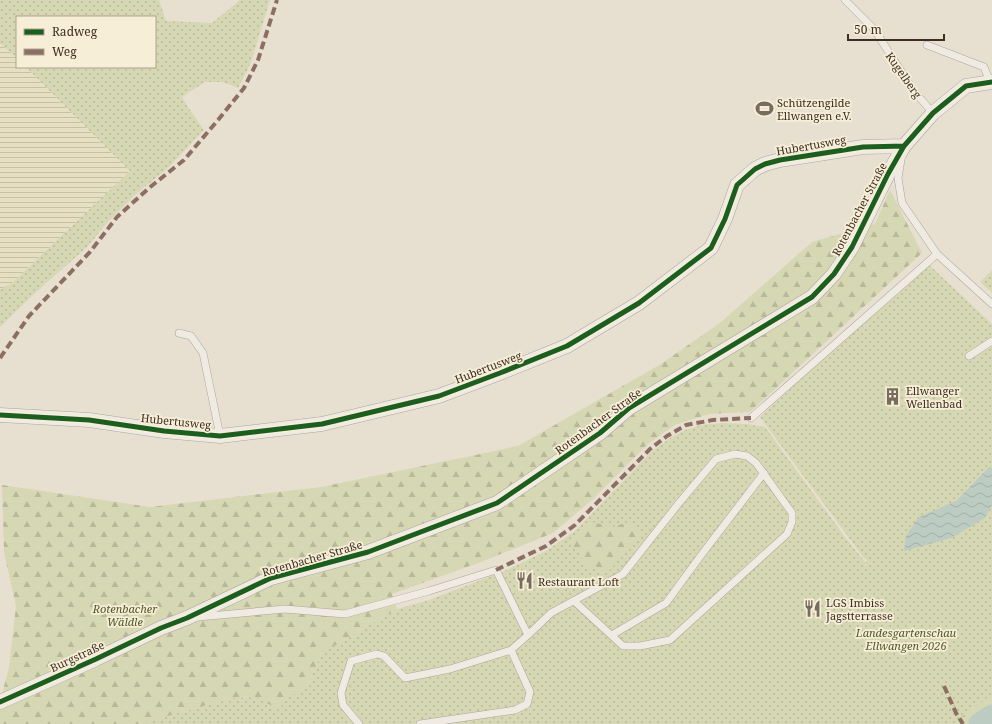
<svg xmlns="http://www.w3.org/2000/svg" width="992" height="724" viewBox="0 0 992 724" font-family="'Noto Serif',serif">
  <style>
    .farmland { fill: url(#farmland-rules) }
    .grass { fill: url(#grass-dots) }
    .forest { fill: url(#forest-firs) }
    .water { fill: url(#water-waves) }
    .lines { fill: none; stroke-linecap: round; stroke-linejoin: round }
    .river { stroke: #bcccc2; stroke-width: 23 }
    .service-casing { stroke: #ada599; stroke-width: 8 }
    .minor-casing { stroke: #ada599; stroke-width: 15 }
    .service { stroke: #efebe3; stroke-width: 7 }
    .minor { stroke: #efebe3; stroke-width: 14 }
    .quiet { stroke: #8d6e63; stroke-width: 4; stroke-dasharray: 8 4; stroke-linecap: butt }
    .cycleway-casing { stroke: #f7eed8; stroke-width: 8 }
    .cycleway { stroke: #1b5e20; stroke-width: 5 }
    .labels { text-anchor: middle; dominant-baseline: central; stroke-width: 3.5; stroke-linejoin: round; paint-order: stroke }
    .street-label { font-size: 11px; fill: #3d2e20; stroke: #f7eed8 }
    .poi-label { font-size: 11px; fill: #3d2e20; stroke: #f7eed8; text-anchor: start }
    .park-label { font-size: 11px; font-style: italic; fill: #4d5a26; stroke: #f7eed8 }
  </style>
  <defs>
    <pattern id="farmland-rules" width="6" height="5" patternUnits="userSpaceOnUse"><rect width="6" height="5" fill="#e6dfc2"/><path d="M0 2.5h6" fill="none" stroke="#c6c0a6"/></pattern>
    <pattern id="grass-dots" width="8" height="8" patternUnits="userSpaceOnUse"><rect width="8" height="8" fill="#d6d7b3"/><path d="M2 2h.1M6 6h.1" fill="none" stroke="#b9b99a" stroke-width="1.8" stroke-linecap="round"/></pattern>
    <pattern id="forest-firs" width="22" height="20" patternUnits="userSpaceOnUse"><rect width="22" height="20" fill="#d6d7b3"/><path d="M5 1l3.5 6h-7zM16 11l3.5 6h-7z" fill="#b9b99a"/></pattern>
    <pattern id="water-waves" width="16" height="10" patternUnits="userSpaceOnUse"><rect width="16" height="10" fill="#bcccc2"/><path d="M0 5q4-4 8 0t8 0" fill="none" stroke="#a2b0a6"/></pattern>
  </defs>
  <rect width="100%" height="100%" fill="#e7e0d1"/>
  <path class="farmland" d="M0,43l17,15v9h9l104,104 -118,112 -12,7z"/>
  <path class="grass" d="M0,0h159l7,21 46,2 28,-23h30l-20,65 -12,23 -15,-6h-18l-23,15 6,10 16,23 -35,37 -33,27 -28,28 -21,25 -53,47 -34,33v-37l12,-7 118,-112 -104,-104h129v-50h-138v41l-17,-15z
    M927,263l65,61v400h-852l91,-26 25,-1 26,6 11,-9 12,-4 17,-37 75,-44 32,-9 73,-28 44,-21 29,-20 76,-79 19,-14 15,-8 16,-5 22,-2 23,1 19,3 80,110 21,26 1,-3 -4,-3 -103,-140z
    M992,270v23l-12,-11z"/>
  <path class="forest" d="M890,190l32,63 -172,159 -41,2 -34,11 -27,19 -56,56 -39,33 -72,29 -89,32 5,15 -75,44 -17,37c-12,4 -20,7 -25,20l-25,-13 -24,1 -91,26h-140v-22l9,-35 7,-61 -12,-54 -2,-67 148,22 171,-20 197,-41 143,-82 60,-42 91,-80 63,-18z
    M592,522l20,5 10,-3 11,-1 8,9 -33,40 -22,-5 -8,-16 -7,-4 -1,-6 9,-10z
    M992,694v30h-36l-1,-2z"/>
  <path class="water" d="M989,467l3,1v37l-7,13 -34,20 -47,13 2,-15 13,-19 37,-16z"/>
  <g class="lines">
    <path class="river" d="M980,724l12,-8"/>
    <defs>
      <path id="service" d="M845,0l29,29 39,61 20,23
        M927,45l57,22 6,15
        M901,160l-3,18 4,25 35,51 55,50
        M179,333l12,3 12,17 17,83
        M969,356l23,-15
        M751,418l186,-164
        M198,617l87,-8 60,5 84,-23 67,-21 32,65
        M612,635l54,-32 36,-49 62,-81
        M359,724l-16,-19 -2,-12 10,-32 26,-7 7,2 21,22 45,-9 61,-19 17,-15 23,-22 72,-39 56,-71 37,-44 19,-5 12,2 9,7 36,50v9l-5,12 -117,106 -30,6h-17l-49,-45
        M420,724l95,-14 12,-6 3,-12 -19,-42"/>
      <path id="minor" d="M0,415l89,5 75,11 56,5 102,-12 117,-28 61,-23 67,-27 72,-43 72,-55 14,-29 12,-34 18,-16 10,-5 15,-4 83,-13 41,-1
        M0,702l96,-43 65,-31 26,-10 84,-40 97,-26 129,-49 103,-70 29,-25 183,-111 22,-23 18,-27 36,-73 16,-28 29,-33 33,-27 26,-4"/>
    </defs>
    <use href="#service" class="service-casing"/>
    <use href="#minor" class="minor-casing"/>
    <use href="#service" class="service"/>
    <use href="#minor" class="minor"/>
    <path class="quiet" d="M0,358l29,-42 61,-64 27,-35 32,-29 35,-28 34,-40 26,-32 14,-28 19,-60
      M496,570l50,-24 29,-21 75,-76 17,-13 19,-11 27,-5 38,-2
      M944,686l12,27 7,11"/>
    <defs>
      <path id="cycleway" d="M0,415l89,5 75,11 56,5 102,-12 117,-28 61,-23 67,-27 72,-43 72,-55 14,-29 12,-34 18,-16 10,-5 15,-4 83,-13 41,-1
        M0,702l96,-43 65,-31 26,-10 84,-40 97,-26 129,-49 103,-70 29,-25 183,-111 22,-23 18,-27 36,-73 16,-28 29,-33 33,-27 26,-4"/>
    </defs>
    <use href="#cycleway" class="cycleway-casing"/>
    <use href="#cycleway" class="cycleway"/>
  </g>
  <defs>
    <symbol id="stadium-bare" viewBox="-9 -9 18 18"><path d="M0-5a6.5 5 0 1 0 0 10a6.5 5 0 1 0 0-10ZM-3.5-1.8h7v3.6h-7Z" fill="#786c5e" stroke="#f7eed8" stroke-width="2.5" paint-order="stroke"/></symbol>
    <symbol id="building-bare" viewBox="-9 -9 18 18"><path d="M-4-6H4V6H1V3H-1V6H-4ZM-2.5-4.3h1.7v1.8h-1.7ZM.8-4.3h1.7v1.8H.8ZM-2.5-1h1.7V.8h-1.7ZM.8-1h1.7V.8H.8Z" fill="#786c5e" stroke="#f7eed8" stroke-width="2.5" paint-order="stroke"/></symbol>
    <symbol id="restaurant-bare" viewBox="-9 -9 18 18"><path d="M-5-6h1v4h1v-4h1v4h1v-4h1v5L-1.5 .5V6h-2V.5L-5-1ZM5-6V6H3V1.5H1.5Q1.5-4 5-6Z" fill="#786c5e" stroke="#f7eed8" stroke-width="2.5" paint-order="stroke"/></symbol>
  </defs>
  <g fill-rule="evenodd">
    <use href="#stadium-bare" x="752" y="96" width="25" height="25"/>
    <use href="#building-bare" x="880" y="384" width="25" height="25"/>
    <use href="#restaurant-bare" x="512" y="568" width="25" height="25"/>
    <use href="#restaurant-bare" x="800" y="596" width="25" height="25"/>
  </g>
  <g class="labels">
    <g class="street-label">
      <text transform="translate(904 75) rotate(55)">Kugelberg</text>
      <text transform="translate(811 145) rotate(-10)">Hubertusweg</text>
      <text transform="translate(859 209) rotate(-62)">Rotenbacher Straße</text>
      <text transform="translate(488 367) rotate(-21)">Hubertusweg</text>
      <text transform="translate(176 421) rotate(6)">Hubertusweg</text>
      <text transform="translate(598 421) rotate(-36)">Rotenbacher Straße</text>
      <text transform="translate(312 558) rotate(-16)">Rotenbacher Straße</text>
      <text transform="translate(77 656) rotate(-25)">Burgstraße</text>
    </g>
    <g class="poi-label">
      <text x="777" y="102">Schützengilde<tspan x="777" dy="13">Ellwangen e.V.</tspan></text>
      <text x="906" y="390">Ellwanger<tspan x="906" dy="13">Wellenbad</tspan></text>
      <text x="538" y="581">Restaurant Loft</text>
      <text x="826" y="602">LGS Imbiss<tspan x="826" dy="13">Jagstterrasse</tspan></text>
    </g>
    <g class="park-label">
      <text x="125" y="608">Rotenbacher<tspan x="125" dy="13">Wäldle</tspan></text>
      <text x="906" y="632">Landesgartenschau<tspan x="906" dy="13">Ellwangen 2026</tspan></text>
    </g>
  </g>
  <rect x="16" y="16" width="140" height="52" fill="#f7eed8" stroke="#ada18e"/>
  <rect x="24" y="29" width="20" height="6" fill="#1b5e20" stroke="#ada18e"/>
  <text x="52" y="36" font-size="12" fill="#3d2e20">Radweg</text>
  <rect x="24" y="49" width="20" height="6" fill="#8d6e63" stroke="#ada18e"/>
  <text x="52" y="56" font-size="12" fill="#3d2e20">Weg</text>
  <path d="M848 34v6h96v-6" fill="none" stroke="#3d2e20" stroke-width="2"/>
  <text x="854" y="34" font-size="12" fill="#3d2e20" stroke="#f7eed8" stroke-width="3" paint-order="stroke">50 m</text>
</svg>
